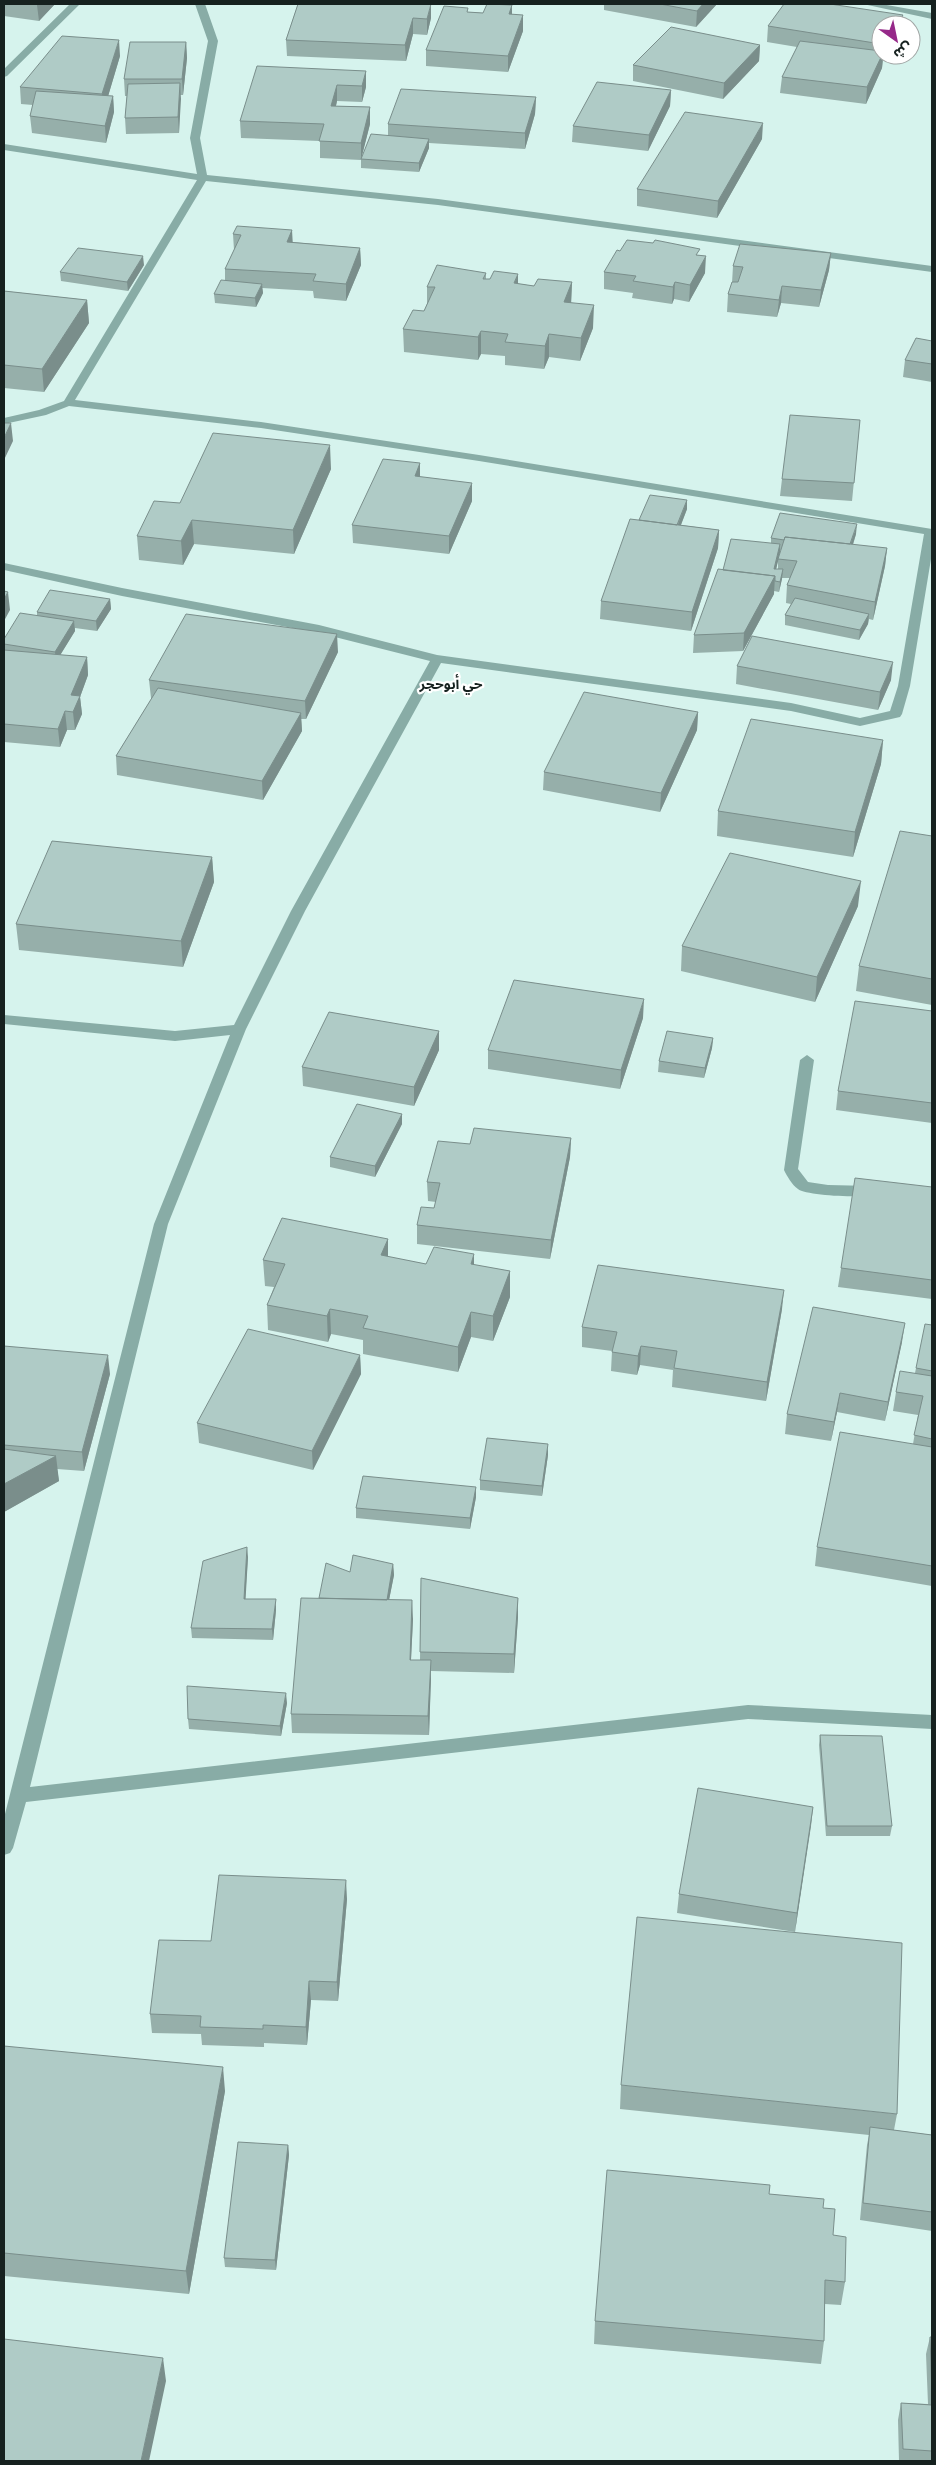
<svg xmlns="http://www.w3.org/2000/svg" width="936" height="2465" viewBox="0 0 936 2465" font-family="Signika,'Noto Sans Arabic',sans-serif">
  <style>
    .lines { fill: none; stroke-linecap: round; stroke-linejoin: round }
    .minor { fill: #88aca6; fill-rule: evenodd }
    .wall { fill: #96afaa; fill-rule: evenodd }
    .shaded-wall { fill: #7a8e8b }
    .building { fill: #afcbc6; stroke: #7a8e8b }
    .labels { text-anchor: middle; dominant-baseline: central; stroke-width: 4.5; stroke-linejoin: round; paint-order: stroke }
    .neighbourhood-label { font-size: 14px; font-weight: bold; fill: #16211f; stroke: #fff }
  </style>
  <rect width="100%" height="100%" fill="#d6f3ed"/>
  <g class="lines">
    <path class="minor" d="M70,4h10l-73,72 -3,1v-8z
      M195,4h10l13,37 -18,97 7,37 231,24 494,67v6l-494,-67 -232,-24 -131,219 186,22 218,33 453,74v24l-22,133 -8,28 -2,3 -40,9 -69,-15 -350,-48 -136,248 -59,118 -78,195 -138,563 718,-82 184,10v14l-184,-10 -722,83 -13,46 -3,5 -6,2v-37l150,-594 76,-189 -55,6 -171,-17v-9l171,16 59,-6 57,-114 139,-250 -111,-28 -197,-37 -118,-26v-7l118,25 197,37 118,30 354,48 69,15 30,-7 8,-25 26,-152 -445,-73 -218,-33 -192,-22 -23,9 -42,9v-6l35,-8 25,-9 133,-221 -193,-30v-6l193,30 -7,-36 18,-97z
      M863,4h18l51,9v6z
      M807,1055l7,5 -16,109 10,13 20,3 43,1 5,1 2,4 -2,4c-11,3 -70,1 -78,-6 -6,-4 -11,-13 -14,-19l16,-110z"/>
  </g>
  <path class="wall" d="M4,4h51l-16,17 -35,-5z
    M298,4l133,14 -4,17 -14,-1 -7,27 -119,-5 -1,-16z
    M604,4h113l-21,23 -92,-17z
    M512,5v9l11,17 -15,41 -82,-6v-16l42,-38 15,1z
    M881,25v30h4l-2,3 -1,10 -16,36 -86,-11 2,-16 15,-30 -30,-5 1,-16z
    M186,42l1,16 -4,37h-3l-1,38 -53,1 -1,-16 2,-22h-2l-1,-17z
    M760,45l-1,16 -36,38 -90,-18v-16z
    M120,56l-12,40h5l1,16 -8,31 -74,-10 -2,-17 3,-11 -12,-1 -1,-17z
    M366,71v16l-4,15 -25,-1 -1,5 34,1v17l-9,34 27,-22v-12l148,-27 -1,17 -10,35 -96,-6v5l-10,24 -58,-4v-8l-41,-2v-17l-79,-3 -1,-17z
    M671,90l-1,16 -22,45 -76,-9 1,-16z
    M762,139l-45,79 -80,-12v-17z
    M292,230v12l68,6 1,17 -15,36 -32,-3 -1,-7 -51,-3 1,5 -7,14 -41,-4 -1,-9 11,-14v-11l9,-19 -1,-16z
    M620,251l79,4 6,18 -16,29 -15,-3 -2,5 -40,-6 1,-5 -29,-4v-17z
    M831,253l-2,17 -10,37 -38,-4 -4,14 -50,-5 1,-18 4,-11 1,-17z
    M144,265l-16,26 -67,-10 -1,-9z
    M486,273v6l48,7 38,-4 -1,21 22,25 -13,33 -31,-4 -5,12 -39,-4v-9l-24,-2 -3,6 -74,-8 -1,-23 21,-18 3,-7v-17z
    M4,291l83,9 2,23 -45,69 -40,-4z
    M932,341v41l-29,-5 2,-17z
    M860,420l-8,81 -72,-5 2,-17z
    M420,463v14l52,24 -23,53 -96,-11 -1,-18z
    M331,469l-37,85 -100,-10 -11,21 -44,-5 -2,-24 43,-33z
    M687,500v9l-6,16 38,5 -1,18 -27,83 -91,-12 1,-18 38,-81z
    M856,534l-3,11 34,3 -2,18 -12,54 -4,-1 -1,5 -9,16 -74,-15v-10l6,-11 -5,-1 1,-18 3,-7h-8l-3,14 -5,-1v3l-31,57 -50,2 1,-18 29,-65 48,-27v-5zM780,550h1l-3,9v10h-2z
    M110,599l1,10 -14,22 -22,-3v3l-15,24 27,2 1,18 -8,22 2,17 -7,16h-8l-7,17 -56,-5v-103l33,-23v-4z
    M338,652l-32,67h-5l1,12 -39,69 -146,-25 -1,-19 36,-58h-1l-2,-18z
    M737,666l154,14 -13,30 -142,-26z
    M698,712l-1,18 -37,82 -117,-22 1,-18z
    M883,740l-2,24 -28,93 -136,-21 1,-25z
    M932,836v169l-76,-14 3,-25z
    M212,857l2,25 -31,85 -164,-17 -3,-26z
    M858,906l-43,96 -134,-31 1,-25z
    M932,1011v112l-96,-13 2,-19z
    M643,1018l-23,71 -132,-20v-19z
    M439,1031v19l-25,56 -111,-20 -1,-19z
    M713,1038l-1,10 -8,30 -46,-6 1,-11z
    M402,1114v10l-27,53 -45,-10v-10z
    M571,1138l-1,19 -20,102 -133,-15v-19l17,-17 2,-6 -8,-1 -1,-19 43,-38z
    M932,1187v112l-94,-12 3,-19z
    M388,1239v18l38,7 48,1 36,6v26l-17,44 -22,-4 -13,35 -95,-18v-14l-32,-6 -3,8 -60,-12 -1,-25 7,-18 -9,-1 -2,-26z
    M782,1309l-16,92 -94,-14 1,-17 -33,-5 -3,10 -26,-4 1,-20 -30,-4v-20z
    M932,1325v261l-117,-20 2,-19 96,-103 5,-29 -25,-4 3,-19 19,-19 1,-5z
    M902,1342l-17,79 -48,-9 -6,29 -46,-7 2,-20z
    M4,1346l106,28 -26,97 -27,-2 2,12 -55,31z
    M360,1355l1,19 -48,96 -114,-27 -2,-20z
    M548,1455l-6,41 -62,-6v-10z
    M476,1487v10l-6,32 -114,-11v-10z
    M248,1557l-3,42 31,11 -3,30 -81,-2 -1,-10z
    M393,1564l1,11 -5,25 24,19 -2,41h9l1,-82 97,20v19l-4,56 -83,-2 -2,64 -137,-2 -1,-19 28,-116 31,-26z
    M287,1703l-6,33 -92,-7 -1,-10z
    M820,1735l72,91 -2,10h-64l-7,-91z
    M813,1807l-18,125 -118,-19 2,-19z
    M347,1899l-9,102 -27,-1 -4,45 -43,-2v4l-62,-2 -1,-11 -49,-1 -2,-19 61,-73z
    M4,2046l221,45 -36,203 -185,-18z
    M621,2085l276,29 -3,16 38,5v96l-72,-11 7,-75 2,-10 -249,-26z
    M288,2145l1,10 -13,115 -51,-3 -1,-9z
    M769,2194l54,14 10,27 12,47 -4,23 -16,-1 -1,37 -3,23 -227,-20 1,-23z
    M930,2337h2v124h-33l-1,-41 3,-17 27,1 -2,-50z"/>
  <path class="shaded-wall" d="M38,4h17l-16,17 -2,-16z
    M431,4v14l-4,17v-16z
    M703,4h14l-21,23 1,-16z
    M512,5v16l-3,-7z
    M523,15v16l-15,41v-16z
    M903,15l-1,10h-6z
    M413,18v16l-7,27 -1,-16z
    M119,40l1,16 -16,54 -2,-16z
    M186,42l1,16 -4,37 -1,-16z
    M760,45l-1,16 -36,38 1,-16z
    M882,55h3l-2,3 -1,10 -16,36 1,-17z
    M366,71v16l-4,15v-16z
    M180,83l1,16 -2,34 -1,-16z
    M337,85v16l-5,21 -1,-16z
    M671,90l-1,16 -22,45 1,-16z
    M113,96l1,16 -8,31 -1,-17z
    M536,97l-1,17 -10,35v-16z
    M370,107v17l-9,36v-17z
    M763,123l-1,16 -45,79 1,-17z
    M429,139v9l-10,24v-9z
    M292,230l1,17 -6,-5z
    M360,248l1,17 -15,36v-17z
    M831,253l-2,17 -10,37 2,-17z
    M143,256l1,9 -16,26 -1,-9z
    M706,256l-1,17 -16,29 1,-17z
    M518,274v23l-4,-14z
    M572,282l-1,23 -7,-3z
    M675,282l-1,17 -2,5 1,-17z
    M262,284l1,9 -7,14 -1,-9z
    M782,286l-1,17 -4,14 2,-17z
    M87,300l2,23 -45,69 -2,-23z
    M594,305l-1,23 -13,33 1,-23z
    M481,331v23l-3,6v-23z
    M549,334v23l-5,12 1,-23z
    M11,423l2,18 -9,19v-22z
    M330,445l1,24 -37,85 -1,-24z
    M420,463v18l-5,-5z
    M472,483v18l-23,53v-18z
    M687,500v9l-12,31 1,-10z
    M192,520l2,24 -11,21 -2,-24z
    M857,524l-1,10 -8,25 1,-10z
    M719,530l-1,18 -27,83 1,-19z
    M780,544v9l-6,25 1,-2 -1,18 -31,57 1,-18 30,-64z
    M887,548l-2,18 -12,54 2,-18z
    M783,569l-1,10 -3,13 1,-10z
    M8,592l2,18 -6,11v-22z
    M110,599l1,10 -14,22 -1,-10z
    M869,614l-1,10 -9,16 1,-10z
    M74,621l1,10 -19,31 -1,-10z
    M337,634l1,18 -32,67 -1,-18z
    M87,657l1,18 -8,22 2,17 -7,16 -4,-35z
    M893,662l-2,18 -13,30 2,-18z
    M65,711l2,19 -7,17 -2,-18z
    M698,712l-1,18 -37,82 1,-19z
    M301,713l1,18 -39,69 -1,-19z
    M883,740l-2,24 -28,93 2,-25z
    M212,857l2,25 -31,85 -2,-26z
    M861,881l-3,25 -43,96 2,-25z
    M644,999l-1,19 -23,71 1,-19z
    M439,1031v19l-25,56v-19z
    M713,1038l-1,10 -8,30 1,-10z
    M402,1114v10l-27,53v-11z
    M571,1138l-1,19 -20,102 1,-19z
    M388,1239v25l-7,-9z
    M474,1254v26l-3,-16z
    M510,1271v26l-17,44v-25z
    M784,1290l-2,19 -16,92 1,-19z
    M330,1309l1,25 -3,8 -1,-26z
    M471,1312v25l-13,35v-25z
    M905,1323l-3,19 -17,79 3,-19z
    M641,1346l-1,19 -3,10 1,-19z
    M108,1355l2,19 -26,97 -2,-19z
    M360,1355l1,19 -48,96 -1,-19z
    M840,1393l-3,19 -6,29 3,-19z
    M548,1444v11l-6,41v-10z
    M56,1456l3,25 -55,31v-28z
    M476,1487v10l-6,32v-11z
    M247,1547l1,10 -3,52 -1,-10z
    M393,1564l1,11 -8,40v-11z
    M518,1598v19l-4,56v-19z
    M276,1599v11l-3,30 -1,-11z
    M412,1600l1,19 -3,60v-19z
    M431,1660v19l-2,56 -1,-19z
    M286,1693l1,10 -6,33 -1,-10z
    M813,1807l-2,19 -16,106 2,-19z
    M346,1880l1,19 -9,102 -1,-19z
    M309,1981l2,19 -4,45 -1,-18z
    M223,2067l2,24 -36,203 -3,-23z
    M288,2145l1,10 -13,115 -1,-10z
    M163,2358l3,23 -17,80h-8z"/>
  <path class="building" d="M298,4h133l-4,15 -14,-1 -8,27 -119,-5z
    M487,4l25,1 -3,9 14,1 -15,41 -82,-6 18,-44 24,2 -1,4 16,1z
    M660,4h43l-6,7z
    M784,4h46l73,11 -7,10h-15v19l-113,-18z
    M671,27l89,18 -36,38 -91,-18z
    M62,36l57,4 -17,54 -82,-7z
    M800,41l81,10v4h1l-15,32 -85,-10z
    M130,42h56l-4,37h-58z
    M257,66l109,5 -4,15 -25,-1 -6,21 39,1 -9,36 -42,-2 5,-17 -84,-3z
    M597,82l74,8 -22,45 -76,-9z
    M180,83l-2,34 -53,1 3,-34z
    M401,89l135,8 -11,36 -137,-9z
    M36,91l77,5 -8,30 -75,-10z
    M685,112l78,11 -45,78 -81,-12z
    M371,134l58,5 -10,24 -58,-4z
    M237,226l55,4 -5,12 73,6 -14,36 -33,-3 3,-7 -91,-5 16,-34 -8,-1z
    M627,240l26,3 2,-3 45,9 -4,6 10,1 -16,29 -15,-3 -2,5 -40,-6 3,-5 -32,-4 13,-22 3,1z
    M740,244l91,9 -10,37 -39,-4 -3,14 -51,-6 4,-12h6l5,-15 -10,-1z
    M78,248l65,8 -16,26 -67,-10z
    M437,265l49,8 -3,6h7l4,-8 24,3 -4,9 20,3 4,-7 34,3 -8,20 30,3 -13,33 -32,-4 -4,12 -40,-4 3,-8 -27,-3 -3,6 -75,-8 10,-19 11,1 11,-24h-8z
    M221,280l41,4 -7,14 -41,-4z
    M4,291l83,9 -45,69 -38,-4z
    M916,338l16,3v23l-27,-4z
    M790,415l70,5 -6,63 -72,-4z
    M4,423h7l-7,15z
    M213,433l117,12 -37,85 -101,-10 -11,21 -44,-5 17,-35 26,2z
    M383,459l37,4 -5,13 57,7 -23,53 -97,-11z
    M650,495l37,5 -10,25 -38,-5z
    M780,513l77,11 -7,20 -65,-7 -1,3 -13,-2z
    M630,519l89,11 -27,82 -91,-11z
    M785,537l102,11 -12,54 -88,-17 10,-24 -19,-2z
    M731,539l49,5 -6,25h9l-3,13 -5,-1v-5l-52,-6z
    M718,569l57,7 -31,57 -50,2z
    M50,590l60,9 -14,22 -59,-9z
    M4,591l4,1 -4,7z
    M795,598l74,16 -9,16 -75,-15z
    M20,613l54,8 -19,31 -51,-8v-5z
    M186,614l151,20 -32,67 -156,-21z
    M752,636l141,26 -13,30 -143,-26z
    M4,650l83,7 -16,38 9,1 -7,16 -8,-1 -7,18 -54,-5z
    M158,688l143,25 -39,68 -146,-25z
    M584,692l114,20 -37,81 -117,-21z
    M751,719l132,21 -28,92 -137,-21z
    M900,831l32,5v143l-73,-13z
    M52,841l160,16 -31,84 -165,-17z
    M730,853l131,28 -44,96 -135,-31z
    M514,980l130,19 -23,71 -133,-20z
    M855,1001l77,10v92l-94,-12z
    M329,1012l110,19 -25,56 -112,-20z
    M667,1031l46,7 -8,30 -46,-7z
    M357,1104l45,10 -27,52 -45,-9z
    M474,1128l97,10 -20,102 -134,-15 4,-18 13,1 6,-25 -13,-1 11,-41 32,3z
    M855,1178l77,9v93l-91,-12z
    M282,1218l106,21 -7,16 45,9 8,-17 40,7 -3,10 39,7 -17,45 -22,-4 -13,35 -95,-19 5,-12 -38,-7 -3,7 -60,-11 18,-41 -22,-4z
    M598,1265l186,25 -17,92 -93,-14 3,-17 -36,-5 -3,10 -26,-4 5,-20 -35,-5z
    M813,1307l92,16 -17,79 -48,-9 -6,29 -47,-8z
    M925,1324l7,1v46l-16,-3z
    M248,1329l112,26 -48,96 -115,-28z
    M4,1346l104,9 -26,97 -78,-7z
    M900,1371l32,5v63l-18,-4 9,-39 -27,-4z
    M840,1432l92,15v119l-115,-19z
    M487,1438l61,6 -6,42 -62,-6z
    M4,1449l52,7 -52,28z
    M363,1476l113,11 -6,31 -114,-10z
    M247,1547l-3,52h32l-4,30 -81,-1 12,-67z
    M353,1555l40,9 -6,36 -68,-2 7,-35 24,9z
    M421,1578l97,20 -4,56 -94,-2z
    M301,1598l111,2 -2,60h21l-3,56 -137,-2z
    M187,1686l99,7 -6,33 -92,-7z
    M820,1735l62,1 10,90h-65z
    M698,1788l115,19 -16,106 -118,-19z
    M219,1875l127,5 -9,102 -28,-1 -3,46 -43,-2v4l-63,-2 1,-11 -51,-2 9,-74 52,1z
    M637,1917l265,26 -5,171 -276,-29z
    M4,2046l219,21 -37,204 -182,-18z
    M870,2127l62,8v77l-69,-9z
    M238,2142l50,3 -13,115 -51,-2z
    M607,2170l163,15 -1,9 55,5 -1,9 12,1 -2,26 13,2 -1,45 -20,-2 -1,61 -229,-20z
    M930,2337h2v58z
    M4,2339l159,19 -22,103h-137z
    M901,2403l31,2v46l-29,-2z"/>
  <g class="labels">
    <g class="neighbourhood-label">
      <text x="451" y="684">حي أبوحجر</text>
    </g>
  </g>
  <rect width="936" height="2465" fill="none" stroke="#16211f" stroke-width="10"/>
  <g transform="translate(896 40) rotate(147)"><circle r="24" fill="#ffffff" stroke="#a2a6a5"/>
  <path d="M0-4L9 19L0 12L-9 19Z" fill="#962989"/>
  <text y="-8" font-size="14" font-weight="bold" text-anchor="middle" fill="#16211f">ش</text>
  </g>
</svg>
